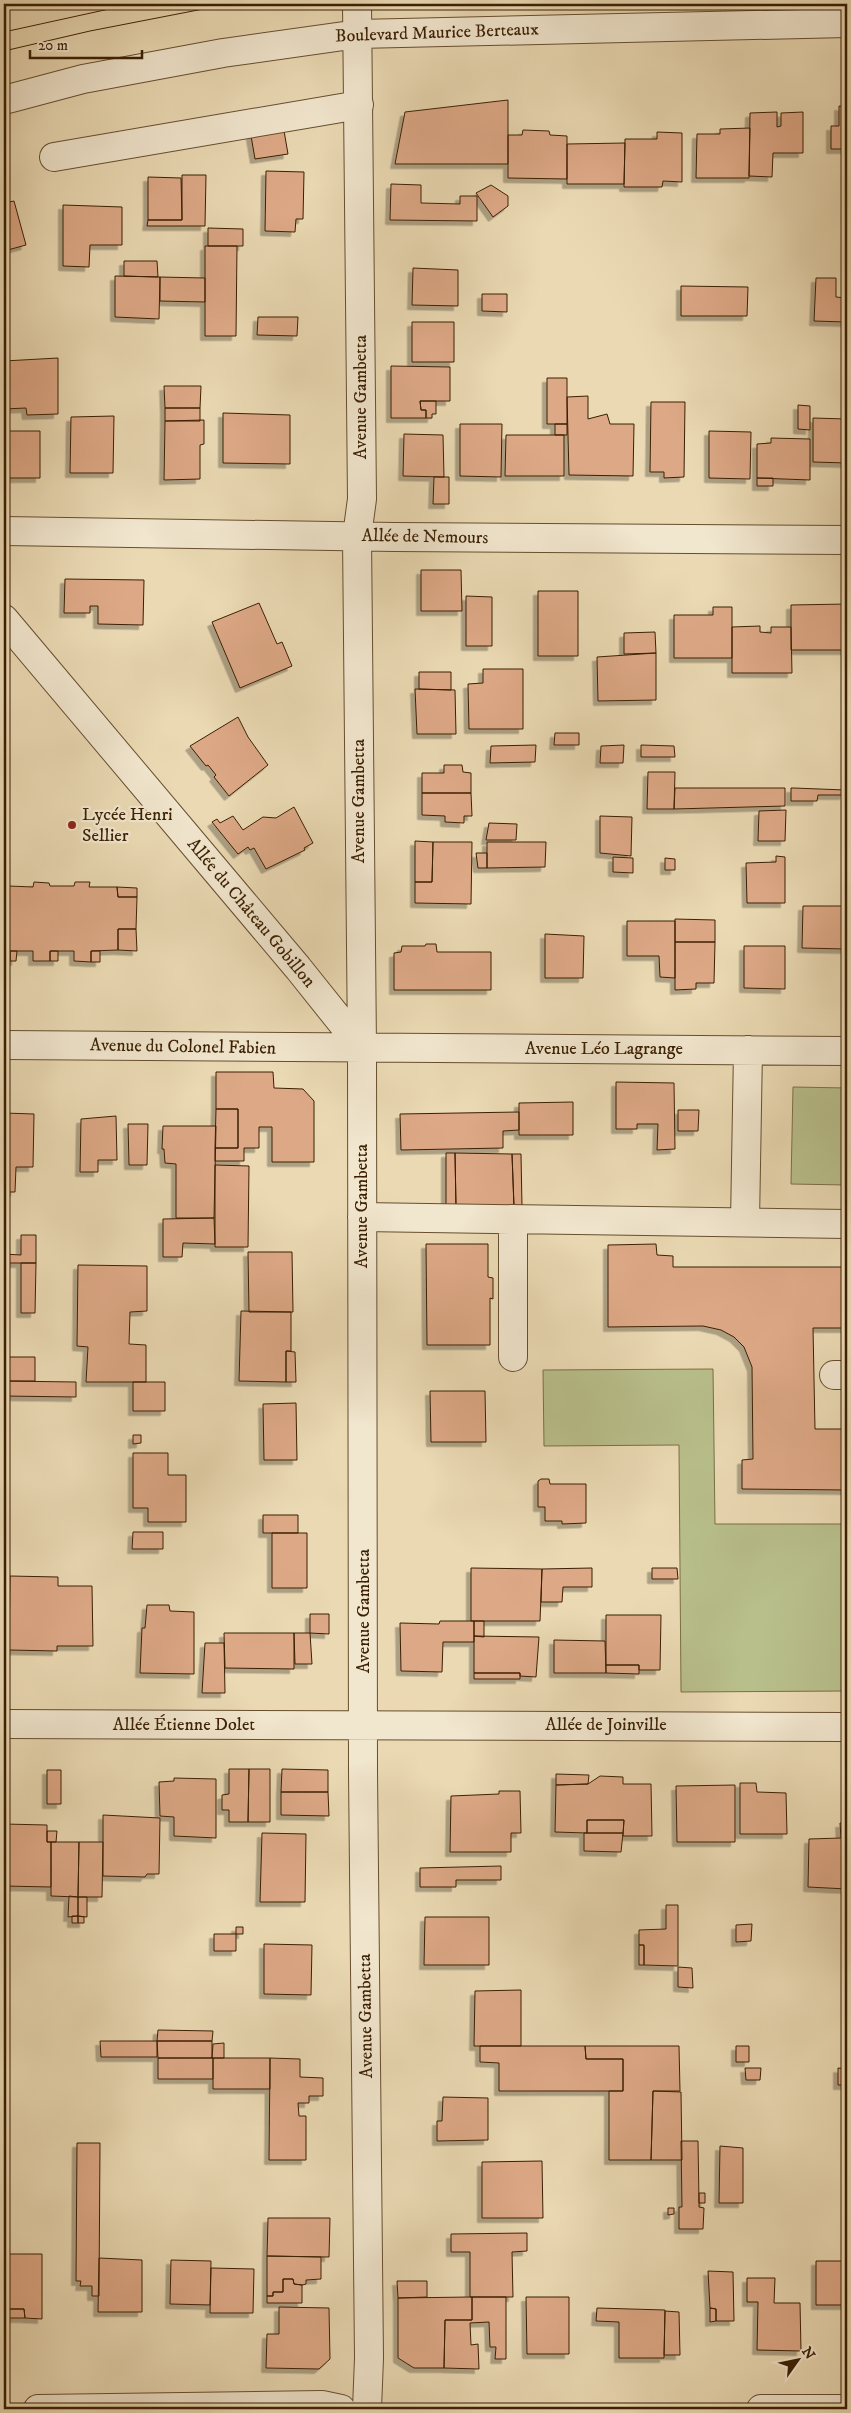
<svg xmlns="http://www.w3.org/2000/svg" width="851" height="2413" viewBox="0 0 851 2413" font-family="'IM FELL DW Pica',serif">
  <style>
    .green { fill: #b8bf8b; stroke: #7a6f47 }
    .building { fill: #dda886; stroke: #3b1f03; filter: url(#shadow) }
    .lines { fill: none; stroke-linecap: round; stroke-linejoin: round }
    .minor-casing { stroke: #674e2f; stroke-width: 30 }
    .minor { stroke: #f1e6ce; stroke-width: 28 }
    .tram { stroke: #3b1f03; stroke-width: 1 }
    .poi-dot { fill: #8f2418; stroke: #f1e6ce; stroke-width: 2 }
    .labels { text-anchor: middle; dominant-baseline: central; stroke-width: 4.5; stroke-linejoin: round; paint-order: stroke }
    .street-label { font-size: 18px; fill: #3b1f03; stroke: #f1e6ce }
    .poi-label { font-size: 18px; fill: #3b1f03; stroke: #f1e6ce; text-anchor: start }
  </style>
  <defs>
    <filter id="shadow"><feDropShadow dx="-4.5" dy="4.5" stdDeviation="0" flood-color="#0004"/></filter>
  </defs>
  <rect width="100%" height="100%" fill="#ead9b3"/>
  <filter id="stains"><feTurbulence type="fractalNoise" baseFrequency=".004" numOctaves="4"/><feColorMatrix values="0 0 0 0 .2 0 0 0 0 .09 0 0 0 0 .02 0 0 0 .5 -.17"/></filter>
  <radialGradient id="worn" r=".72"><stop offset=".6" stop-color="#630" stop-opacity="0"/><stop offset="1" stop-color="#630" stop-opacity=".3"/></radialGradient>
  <path class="green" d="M793,1087l54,1v97l-56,-1z
    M713,1369l2,155h132v167l-166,1 -2,-247 -135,1 -1,-76z"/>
  <path class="building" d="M508,100v64h-113l10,-52z
    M839,106l8,1v42h-16v-23h8z
    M777,112v15l4,-1v-13l22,-1v41h-30l-1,24 -23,-1 1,-63z
    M283,125l5,29 -33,5 -5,-29z
    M750,128l-1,50h-53l1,-44h23v-5z
    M523,130l26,1 1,4 17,1v43l-59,-1v-43h14z
    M657,132l25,1v49l-19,-1 -1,6h-38l1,-48h32z
    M625,143l-1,41h-57v-40z
    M266,171l38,1 -1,47h-7l-1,13 -30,-1z
    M182,175h24l-1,51h-58l1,-6h34z
    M148,177l33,1 1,42h-34z
    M391,184l30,1v18l39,1v-8h17v25l-87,-1z
    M491,185l17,11v10l-15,11 -17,-24z
    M14,201l12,44 -22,6v-48z
    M63,205l59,2v38h-32l-1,22 -26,-1z
    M208,228l35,1v17h-35z
    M205,246h32l-1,90h-31z
    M124,261h33l1,16 -34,-1z
    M413,268l45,2v36l-46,-1z
    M115,276l45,1 -1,42 -44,-2z
    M160,277l45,1v24l-45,-1z
    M816,278h20v19l10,1v24l-32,-1z
    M681,286l67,1 -1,29h-66z
    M482,294h25v18l-25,-1z
    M258,317h40l-1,19 -40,-1z
    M412,322h42v40h-42z
    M58,358v56l-31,1 -1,-7 -22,1v-48z
    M391,366l59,1v34h-30l1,9h5v8h-35z
    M547,378h20v46h-20z
    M164,386h37l-1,22h-35z
    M588,396v23l19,-5 3,10h24l-1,52 -64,-1 -2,-78z
    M420,401h16v13h-4v4h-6v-8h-5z
    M651,402h34l-1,75 -20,1v-6h-14z
    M798,405l12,1v24l-12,-1z
    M165,408h35v13h-35z
    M223,413l67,2v49l-67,-1z
    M114,416l-1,57h-43l1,-56z
    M813,418l34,1v44l-34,-1z
    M204,420v24l-4,1v34l-36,1 1,-59z
    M460,424h42l-1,53 -41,-1z
    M555,424h12v11h-12z
    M4,431h36v47h-36z
    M709,431l42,1 -1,47 -41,-1z
    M404,434l39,1 1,42 -41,-1z
    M506,435h58v41h-59z
    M771,438l39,1v41l-53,-2v-34l14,-1z
    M434,477h15v27h-16z
    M757,478h16v8h-16z
    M421,570h40l1,41h-41z
    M65,579l79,1 -1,45 -45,-1v-18h-8v7h-26z
    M538,591h40v65h-40z
    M466,596l26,1v49h-26z
    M259,603l18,41 5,-2 10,24 -52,22 -28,-66z
    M847,604v46h-56v-45z
    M713,607h19v51h-58v-43h39z
    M760,626v6l11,1v-6h20l1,46h-60v-46z
    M655,632l1,21 -32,1v-21z
    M656,653v47l-58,1 -1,-44z
    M483,669h40v60h-54l-1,-45 15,-1z
    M419,672h32v18l-32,-1z
    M415,689l40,1 1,44h-39z
    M238,717l10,20 20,28 -39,31 -15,-19 2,-2 -8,-10 -2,1 -16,-20z
    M555,733h24v12h-25z
    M536,745l-1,17 -45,1 1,-17z
    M624,745l-1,18h-23l1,-17z
    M641,745l33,1 1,11h-34z
    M444,765h18l1,7 8,1v20h-49v-20h22z
    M648,772h27l-1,37h-27z
    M675,788h110v18l-111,3z
    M791,788h3l51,2 -1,5h-26l-1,6h-26z
    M422,793h49l1,23h-8v7l-19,-1v-6l-23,-1z
    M294,807l19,36 -9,5 1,2 -39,19 -12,-21 -4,2 -2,-3 -10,7 -26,-32 5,-3 3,4 13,-7 10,14 20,-13 13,1z
    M786,810l-1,31h-27l1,-30z
    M600,816l32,1 -1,39 -31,-3z
    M489,823l28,1 -1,16h-30z
    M415,841l18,1 -1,40h-17z
    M433,842h39l-1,62 -56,-1v-21h17z
    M487,842h59l-1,25 -58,1z
    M476,853h11v15h-9z
    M776,856l9,1v46h-38l-1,-40 30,-1z
    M613,857l20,1v15l-20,-1z
    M665,858l10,1v11h-10z
    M4,882h4l1,4 24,1 1,-5 15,1 1,3h24l1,-4h15l-1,5h28l1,10h19l-1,32h-18v21l-27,1v11l-17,-1v-10h-24v10h-17v-10h-23v10h-6z
    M117,887l20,1v9h-19z
    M803,906h44v43l-45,-1z
    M675,919l40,1v22h-40z
    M627,921h48v57l-15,-1 -1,-21h-32z
    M118,929h18l1,22 -19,-1z
    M545,934l39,2 -1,42h-38z
    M675,942h40l-1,41h-18v6l-21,1z
    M426,944h10l1,8h54v38h-97v-37l7,-1 1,-6h23z
    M744,946h41v43l-41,-1z
    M10,951h7l-1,10h-6z
    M50,951h8v10h-8z
    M91,951h9v11h-9z
    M216,1072h57l1,16 29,1 11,12v61h-42v-35h-13v21h-15v13h-29v-13h23v-39h-22z
    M616,1082l58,1 1,66 -18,1 1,-26h-21v5h-21z
    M573,1102v33h-54v-32z
    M216,1109h22v39h-23z
    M678,1110h21l-1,21h-20z
    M519,1112v18l-16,1v17l-102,2 -1,-36z
    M4,1113l30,1 -1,53h-17l-1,25h-11z
    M116,1116l1,44h-19v12h-18l1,-53z
    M128,1124h20l-1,41h-18z
    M163,1126h53l-2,92h-38v-54l-11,-1 -1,-14h-2z
    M446,1153h9l1,54h-10z
    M455,1153l57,1 2,53h-58z
    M512,1154h9l1,53h-8z
    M215,1165l34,1 -1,81h-33z
    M214,1218l1,26 -32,-1 -1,14h-19v-38z
    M21,1235h15v28h-32v-9l17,1z
    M426,1244h62v33l5,1v21l-3,-1v47h-63z
    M656,1244l1,11 16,1v11h174v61h-34l2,101h32v61l-105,-1v-29l11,-1 -1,-92 -8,-20 -10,-10 -13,-7 -18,-4 -95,1v-82z
    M248,1252h44l1,60h-44z
    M21,1263h15l-1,50h-14z
    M78,1265l69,1v45l-17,1 -1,32 17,1v37h-60l2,-35 -11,-1z
    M241,1311l50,1v39h-5v31l-47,-1z
    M286,1351l9,1 1,30h-10z
    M4,1357h31v24h-31z
    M4,1381l72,1v15l-72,-1z
    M133,1382h32v29h-32z
    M430,1391h55l1,51h-55z
    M296,1403l1,57h-33l-1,-56z
    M133,1435h8v8l-8,1z
    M133,1453h35v22h18v47h-38v-14h-15z
    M541,1479h8l1,5h36v39l-24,1v-3h-17v-14h-7v-26z
    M263,1515h35v18h-35z
    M133,1532h30v17h-31z
    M272,1533h35v55h-35z
    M471,1568l71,1 -2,52h-69z
    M592,1568v19h-29l-1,15h-21l1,-33z
    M652,1568h25l1,11h-26z
    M10,1576l48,1v9h34l1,60h-36v5l-48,-1z
    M147,1605h22l1,6 24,1v62l-54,-1 2,-45h3z
    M310,1614h19v20l-19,-1z
    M606,1615h55l-1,55h-21v-5h-33z
    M440,1621h34v21h-31l-1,30 -41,-1 -1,-48 39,1z
    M474,1621h10v16l-10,-1z
    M224,1633h70v36l-69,-1z
    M294,1633h16l2,31h-17z
    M474,1636l65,1 -3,40 -16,-1v-3h-46z
    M554,1640l51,1 1,32h-52z
    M205,1643h19l1,50h-23z
    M606,1665h33v9l-33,-1z
    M474,1673h46v6h-46z
    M4,1769h3v30h-3z
    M229,1769h20l-1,53h-19v-12h-7v-15l7,-1z
    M249,1769h21v53h-22z
    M282,1769l46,1v22h-47z
    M47,1770h14v34h-14z
    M556,1774l33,1 -1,9 -32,1z
    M600,1776l23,1v7h28l1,52h-29l1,-16h-37v13l-32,-1 1,-47 32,-1z
    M174,1778l42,1v59l-42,-2v-19l-14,-1 -1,-34 15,-1z
    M740,1783h16l1,9 29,1 1,41h-47z
    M735,1785v57h-58l-1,-56z
    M499,1791h21l1,42h-10v19h-61l1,-56 48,-2z
    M281,1792h47l1,24 -48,-1z
    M103,1815l57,3 -1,56h-12l-2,3 -42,-1z
    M587,1820h37l-1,13h-36z
    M840,1823h7v66l-39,-2 1,-48 32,-1z
    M4,1824l43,1v17h4v45l-47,-1z
    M47,1831h10l-1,11h-9z
    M262,1833l44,1 -1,68h-45z
    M584,1833h39l-2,19 -37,-1z
    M51,1842h28l-1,55 -27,-1z
    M79,1842h24l-1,55h-24z
    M501,1866v14h-45v7h-36v-19z
    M69,1896l9,1v19l-10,1z
    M78,1897h9v20l-9,-1z
    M666,1905h12v61l-34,-1v-20h-5v-15l27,-1z
    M72,1916h6v7h-6z
    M78,1916l6,1v6h-6z
    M425,1917h64v48h-65z
    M752,1924l-1,17 -15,1v-17z
    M236,1927h7v7h-7z
    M214,1934h22v17h-22z
    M264,1944l48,1 -1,50 -47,-1z
    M639,1945h5v20h-5z
    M678,1967l14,1 1,20 -15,-1z
    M521,1990v56h-47l1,-55z
    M4,2026h4v30h-4z
    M158,2030l55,1 -1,10h-55z
    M100,2041h57v16h-56z
    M157,2041h55v17h-54z
    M224,2043v15h-12l1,-14z
    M480,2046h105l1,13h37v32h-124v-28l-19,-1z
    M585,2046h94l1,45h-27l-2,69h-42v-69h14v-32h-37z
    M736,2046h13v16h-13z
    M158,2058h55v21h-55z
    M213,2058h57v31h-57z
    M270,2058l30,1v18l23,1v18h-14v7h-11l1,13h7v44h-37z
    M745,2068h16l-1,12h-14z
    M838,2068l9,1v16h-9z
    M653,2091l28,1 1,68h-31z
    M443,2097l45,1v42l-51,1v-20h5z
    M681,2141h17l1,62v4l5,1 -1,21h-24v-22h3z
    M77,2143h23l-1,153h-7v-10h-12l1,-5h-5z
    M720,2146l23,2v55h-24z
    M542,2161l1,57h-61v-56z
    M699,2193h6v10h-6z
    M668,2208h6v6l-6,1z
    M268,2218h62l-1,39 -62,-1z
    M527,2233v18l-15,1 1,45h-43v-45h-19v-18z
    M4,2254h38v65l-17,-1 -1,-9h-20z
    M267,2256l54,1v22l-15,1v4l-4,1 -8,-1 -1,-5h-10v13h-10v4h-6z
    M99,2258l43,2v52h-44z
    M171,2260l40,1 -1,44 -40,-1z
    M816,2261h31v44h-31z
    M211,2268l43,1 -1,44h-43z
    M708,2271l25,1 1,49h-18v-12l-6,-1z
    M747,2278h28l-1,25h26l1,48 -44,-1 1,-48h-11z
    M283,2279h10l1,5 8,1v18h-35v-7h6v-4h10z
    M397,2281h30v16l-29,1z
    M470,2297h2v23h-27l-1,48h-30l-16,-10v-60z
    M472,2297h34v62h-11l1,-12h-6l-1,-25 -19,1 1,22 7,-1 1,25 -35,-1 1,-48h27z
    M526,2297h43v57h-42z
    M279,2307l50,1 1,51 -11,10 -53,-1 1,-34h12z
    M597,2308l68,2 -1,48h-45v-36l-23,-1z
    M710,2308l6,1v12l-6,1z
    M6,2309h18l1,9h-19z
    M665,2311l14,1 1,43h-16z"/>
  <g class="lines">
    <defs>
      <path id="minor" d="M357,4l5,495 -5,37 5,512 1,724 6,586 -2,51
        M4,100l79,-21 140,-26 135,-19 489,-11
        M54,157l305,-52
        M4,531l390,6 453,3
        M4,619l294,349 64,80
        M4,1045l843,6
        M362,1217l485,7
        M745,1222l3,-172
        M513,1357v-138
        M834,1375h13
        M4,1724l843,3
        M38,2409l284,-4 19,4
        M761,2409h86"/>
    </defs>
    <use href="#minor" class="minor-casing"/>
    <use href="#minor" class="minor"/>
    <path class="tram" d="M4,32l128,-28
      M4,51l86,-20 139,-27"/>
  </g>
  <circle class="poi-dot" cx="72" cy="825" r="5"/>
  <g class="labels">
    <g class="street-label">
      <text transform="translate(437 33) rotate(-2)">Boulevard Maurice Berteaux</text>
      <text transform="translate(361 397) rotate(-90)">Avenue Gambetta</text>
      <text transform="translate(425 537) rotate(1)">Allée de Nemours</text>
      <text transform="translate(359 801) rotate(-90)">Avenue Gambetta</text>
      <text transform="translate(251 913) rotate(50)">Allée du Château Gobillon</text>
      <text transform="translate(183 1047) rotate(1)">Avenue du Colonel Fabien</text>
      <text x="604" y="1049">Avenue Léo Lagrange</text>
      <text transform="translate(362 1206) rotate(-90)">Avenue Gambetta</text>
      <text transform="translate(364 1611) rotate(-90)">Avenue Gambetta</text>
      <text x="184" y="1725">Allée Étienne Dolet</text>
      <text x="606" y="1725">Allée de Joinville</text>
      <text transform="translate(366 2016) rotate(-91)">Avenue Gambetta</text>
    </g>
    <g class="poi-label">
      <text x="82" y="815">Lycée Henri<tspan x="82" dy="21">Sellier</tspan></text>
    </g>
  </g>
  <rect width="851" height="2413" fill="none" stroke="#ead9b3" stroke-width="20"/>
  <rect x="5" y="5" width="841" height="2403" fill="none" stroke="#3b1f03" stroke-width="2.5"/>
  <rect x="10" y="10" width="831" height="2393" fill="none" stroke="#3b1f03"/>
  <g transform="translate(798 2360) rotate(57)" stroke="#f1e6ce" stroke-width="4" paint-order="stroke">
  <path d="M0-4L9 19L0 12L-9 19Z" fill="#3b1f03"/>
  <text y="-8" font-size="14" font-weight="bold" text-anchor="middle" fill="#3b1f03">N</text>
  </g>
  <path d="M30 50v8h112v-8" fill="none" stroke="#3b1f03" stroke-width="2.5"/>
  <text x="38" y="50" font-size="15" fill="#3b1f03" stroke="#f1e6ce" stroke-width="4" paint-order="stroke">20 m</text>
  <rect width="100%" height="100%" filter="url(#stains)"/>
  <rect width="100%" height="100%" fill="url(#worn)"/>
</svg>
